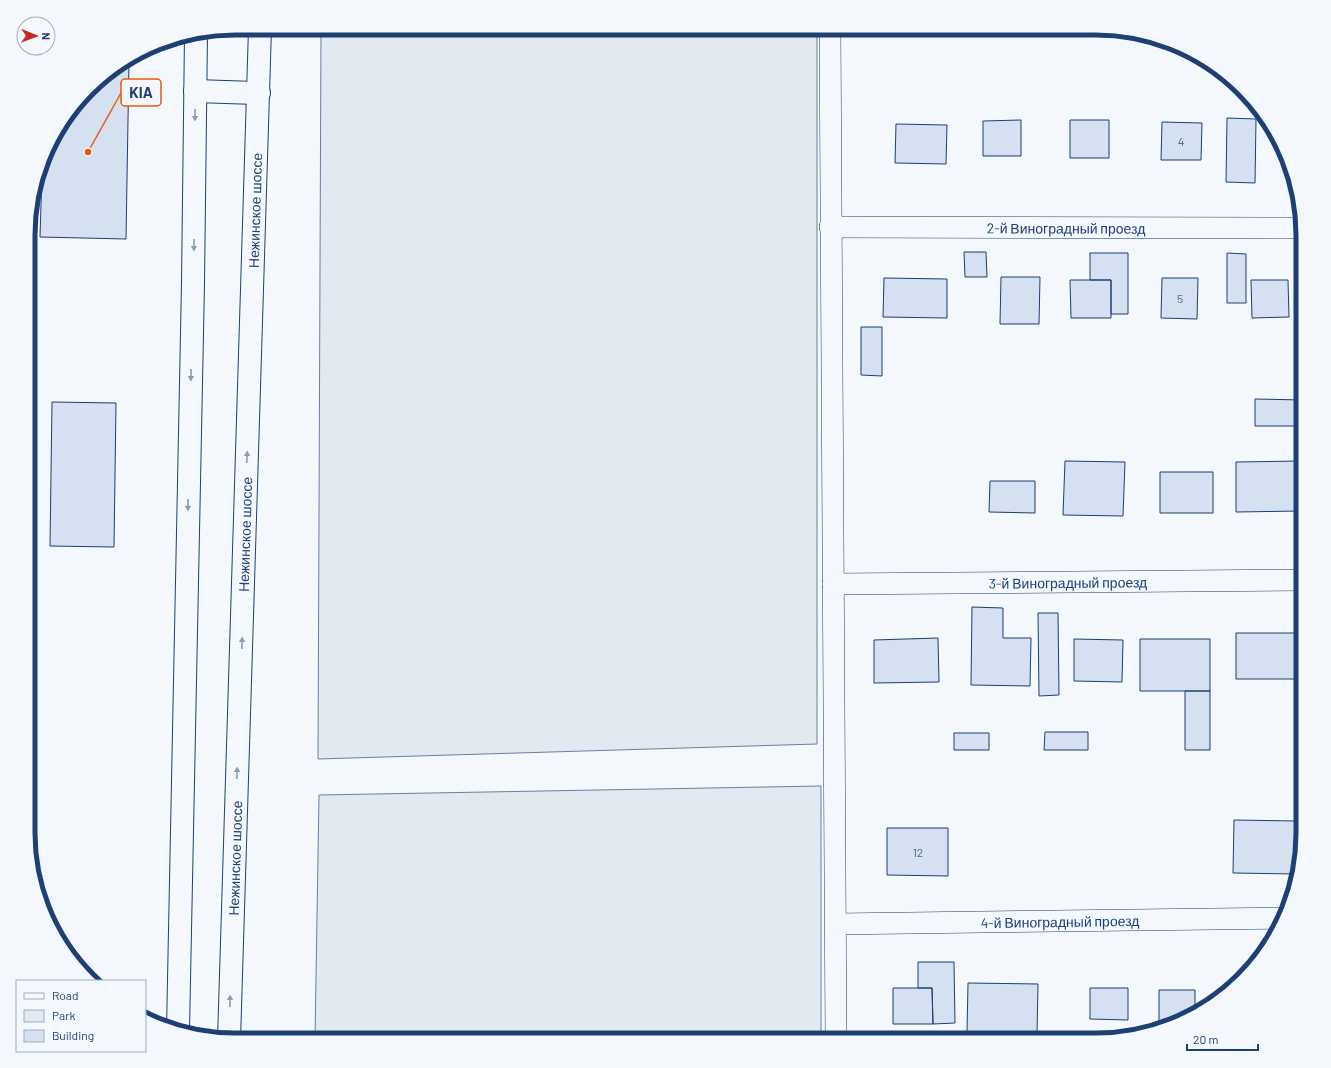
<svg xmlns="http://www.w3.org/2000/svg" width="1331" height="1068" viewBox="0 0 1331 1068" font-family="Barlow,sans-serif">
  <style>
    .green { fill: #e3e9f0; stroke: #687fa3 }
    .building { fill: #d5e0f0; stroke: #1d3f73 }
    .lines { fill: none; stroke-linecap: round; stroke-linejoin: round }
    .minor-casing { stroke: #1d3f73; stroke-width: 22 }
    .primary-casing { stroke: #1d3f73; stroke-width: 24 }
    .minor { stroke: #f4f7fb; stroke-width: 21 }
    .primary { stroke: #f4f7fb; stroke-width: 22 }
    .oneway { fill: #889bb7 }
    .labels { text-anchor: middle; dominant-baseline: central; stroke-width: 3; stroke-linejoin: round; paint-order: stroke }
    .number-label { font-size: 12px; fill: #4b6792 }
    .street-label { font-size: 14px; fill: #1d3f73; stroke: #f4f7fb }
    .rim { fill: none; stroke: #1d3f73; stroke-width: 5 }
    .leader { fill: none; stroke: #e8590c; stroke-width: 1.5 }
    .callout-dot { fill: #e8590c; stroke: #f4f7fb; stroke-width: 1.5 }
    .callout { fill: #f4f7fb; stroke: #e8590c; stroke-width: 1.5 }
    .callout-label { font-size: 15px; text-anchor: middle; font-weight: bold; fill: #1d3f73 }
  </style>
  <rect width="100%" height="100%" fill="#f4f7fb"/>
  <path class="green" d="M321,28h496v716l-499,15z
    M821,786v254h-506l4,-245z"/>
  <path class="building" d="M1051,28h38v5l-38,1z
    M129,61l-3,178 -86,-2 2,-64 14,-41 43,-53z
    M1227,118l29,1 -1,64 -29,-1z
    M1021,120v36h-38v-35z
    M1070,120h39v38h-39z
    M1162,122l40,1 -1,37h-40z
    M896,124l51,1 -1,39 -51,-1z
    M964,252h22l1,25h-22z
    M1090,253h38v61h-17v-34h-21z
    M1227,253l19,1v49h-19z
    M1001,277h39l-1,47h-39z
    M884,278l63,1v39l-64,-1z
    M1162,278h36l-1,41 -36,-1z
    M1070,280h41v38h-40z
    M1251,280h37l1,37 -37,1z
    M861,327h21v49l-21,-1z
    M1255,399l48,1v26h-48z
    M52,402l64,1 -2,144 -64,-1z
    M1065,461l60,1 -2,54 -60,-1z
    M1301,461v50l-65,1v-50z
    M1160,472h53v41h-53z
    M990,481h45v32l-46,-1z
    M972,607l31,1v30h28l-1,48 -59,-1z
    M1038,613h20l1,82 -20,1z
    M1236,633h63v46h-63z
    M938,638l1,44 -65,1v-43z
    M1074,639l49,1 -1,42 -48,-1z
    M1140,639h70v52h-70z
    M1185,691h25v59h-25z
    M1045,732h43v18h-44z
    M954,733h35v17h-35z
    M1234,820l62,1 -1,53 -62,-1z
    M887,828h61v48l-61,-1z
    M918,962h36l1,61 -22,1 -1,-36h-14z
    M968,983l70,1 -1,50 -70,-1z
    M893,988h39l1,36h-40z
    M1090,988h38v32l-38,-1z
    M1159,990h36v24l-19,10 -17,4z"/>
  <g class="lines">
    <defs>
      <g id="minor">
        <path d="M830,28l6,1012"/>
        <path id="s1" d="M830,227l472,1"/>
        <path id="s2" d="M833,584l470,-4"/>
        <path id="s3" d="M836,924l448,-6"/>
      </g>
      <g id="primary">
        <path d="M195,91l64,2"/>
        <path d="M178,1030l15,-747 3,-249"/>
        <path id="s4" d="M229,1040l31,-1012"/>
      </g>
    </defs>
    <use href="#minor" class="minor-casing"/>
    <use href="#primary" class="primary-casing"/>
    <use href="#minor" class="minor"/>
    <use href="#primary" class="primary"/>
  </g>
  <defs><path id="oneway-solid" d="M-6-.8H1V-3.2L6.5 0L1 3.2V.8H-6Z"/></defs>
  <g class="oneway">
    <use href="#oneway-solid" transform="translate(195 115) rotate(91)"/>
    <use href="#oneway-solid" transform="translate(194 245) rotate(91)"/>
    <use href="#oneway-solid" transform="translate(191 375) rotate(91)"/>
    <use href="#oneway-solid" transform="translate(247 457) rotate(-88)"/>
    <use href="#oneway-solid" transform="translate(188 505) rotate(91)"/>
    <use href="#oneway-solid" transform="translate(242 643) rotate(-88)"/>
    <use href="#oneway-solid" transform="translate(237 773) rotate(-88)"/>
    <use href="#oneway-solid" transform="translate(230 1001) rotate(-88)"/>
  </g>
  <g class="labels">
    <g class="number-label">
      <text x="1181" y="141">4</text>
      <text x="1180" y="298">5</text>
      <text x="918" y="852">12</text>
    </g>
    <g class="street-label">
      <text stroke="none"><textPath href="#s4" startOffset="830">Нежинское шоссе</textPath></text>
      <text stroke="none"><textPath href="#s1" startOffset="236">2-й Виноградный проезд</textPath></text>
      <text stroke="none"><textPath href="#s4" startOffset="506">Нежинское шоссе</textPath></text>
      <text stroke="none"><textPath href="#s2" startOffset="235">3-й Виноградный проезд</textPath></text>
      <text stroke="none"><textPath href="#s4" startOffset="182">Нежинское шоссе</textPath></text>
      <text stroke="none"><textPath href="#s3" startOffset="224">4-й Виноградный проезд</textPath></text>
    </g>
  </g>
  <path d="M0 0H1331V1068H0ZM235 35H1096A200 200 0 0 1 1296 235V833A200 200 0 0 1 1096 1033H235A200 200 0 0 1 35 833V235A200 200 0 0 1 235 35Z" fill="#f4f7fb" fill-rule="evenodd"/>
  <path class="rim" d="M235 35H1096A200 200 0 0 1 1296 235V833A200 200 0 0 1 1096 1033H235A200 200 0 0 1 35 833V235A200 200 0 0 1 235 35Z"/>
  <path class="leader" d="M88 152L121 93"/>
  <circle class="callout-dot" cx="88" cy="152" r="4"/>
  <rect class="callout" x="121" y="79" width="40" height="27" rx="4"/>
  <g class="callout-label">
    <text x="141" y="98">KIA</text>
  </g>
  <rect x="16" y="980" width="130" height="72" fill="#f4f7fb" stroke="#9eadc5"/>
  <rect x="24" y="993" width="20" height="6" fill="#f4f7fb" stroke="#9eadc5"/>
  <text x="52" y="1000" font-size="12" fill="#1d3f73">Road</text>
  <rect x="24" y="1010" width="20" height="12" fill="#e3e9f0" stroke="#9eadc5"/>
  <text x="52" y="1020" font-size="12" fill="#1d3f73">Park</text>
  <rect x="24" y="1030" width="20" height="12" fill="#d5e0f0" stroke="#9eadc5"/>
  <text x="52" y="1040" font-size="12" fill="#1d3f73">Building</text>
  <g transform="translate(36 36) rotate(91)"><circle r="19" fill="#f4f7fb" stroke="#9eadc5"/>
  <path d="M0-3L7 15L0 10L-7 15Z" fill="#c62828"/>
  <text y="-6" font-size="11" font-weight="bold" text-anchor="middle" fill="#1d3f73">N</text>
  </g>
  <path d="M1187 1044v6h71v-6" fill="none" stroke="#1d3f73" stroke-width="2"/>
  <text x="1193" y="1044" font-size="12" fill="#1d3f73" stroke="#f4f7fb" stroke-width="3" paint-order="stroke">20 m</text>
</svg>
